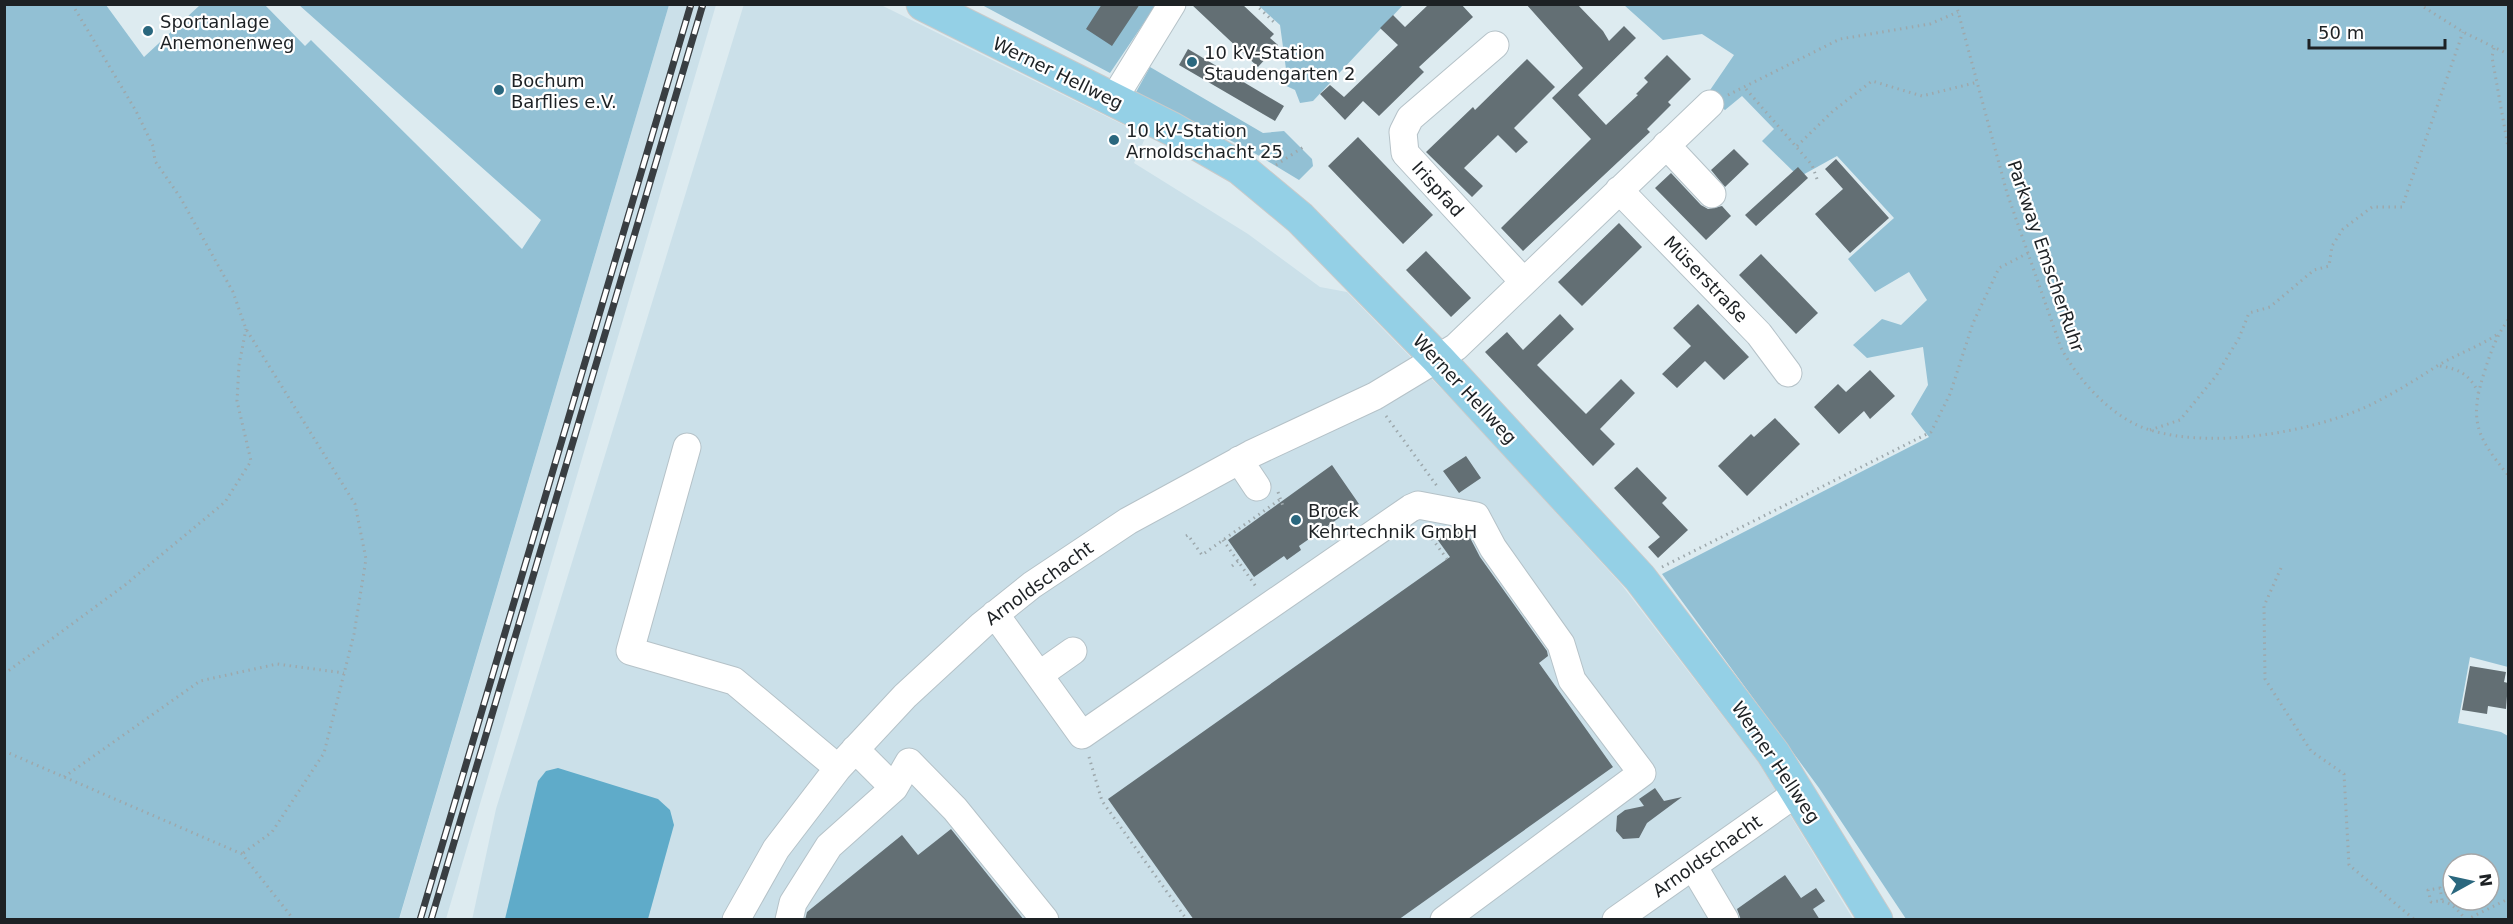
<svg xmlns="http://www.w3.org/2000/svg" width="2513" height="924" viewBox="0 0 2513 924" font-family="'DejaVu Sans',sans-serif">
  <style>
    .built { fill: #cbe0e9 }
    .green { fill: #92c0d4; fill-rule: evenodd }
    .water { fill: #5fabc9 }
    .building { fill: #636f74 }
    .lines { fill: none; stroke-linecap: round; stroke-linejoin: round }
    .minor-casing { stroke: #b5c2c8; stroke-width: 29 }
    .major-casing { stroke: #c9caca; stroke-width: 35 }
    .path { stroke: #9da8ac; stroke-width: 3; stroke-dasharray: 1.5 4.5; stroke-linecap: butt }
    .minor { stroke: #fff; stroke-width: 27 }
    .major { stroke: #94d0e6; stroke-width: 33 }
    .rail-casing { stroke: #393e42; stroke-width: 7 }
    .rail { stroke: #fff; stroke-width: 4.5; stroke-dasharray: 14; stroke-linecap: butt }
    .poi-dot { fill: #2a677e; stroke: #fff; stroke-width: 2 }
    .labels { text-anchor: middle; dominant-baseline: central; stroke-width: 4.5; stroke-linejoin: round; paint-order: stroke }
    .poi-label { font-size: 18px; fill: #1d2124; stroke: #fff; text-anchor: start }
    .street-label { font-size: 18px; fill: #1d2124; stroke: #fff }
  </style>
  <rect width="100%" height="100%" fill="#ddebf0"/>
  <path class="built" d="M744,4l137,1 265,131 -12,27 114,71 72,53 27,5 116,119 158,173 137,178 95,157 -1381,1 24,-111z
    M669,5h47l-270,914 -47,1z"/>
  <path class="green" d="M5,4l101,1 38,52 56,-52h65l40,41 6,-6 7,7 204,202 19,-29 -242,-215h370l-270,914h-394z
    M982,5h174l-46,68z
    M1258,5h145l-90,96 -13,2 -5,-13 -17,-8 8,-13 -6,-44z
    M1624,5h884v662l-38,-10 -12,66 43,9 7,4v183h-602l-87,-131 -157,-214 267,-137 -18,-23 17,-29 -5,-38 -56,11 -14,-13 29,-26 19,6 26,-25 -18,-28 -34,20 -27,-33 46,-41 -57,-62 -38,21 -37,-36 12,-12 -32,-33 -17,14 -19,-14 28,-41 -32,-21 -39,6zM2453,864h36v36h-36z
    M1150,67l113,66 21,-2 28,28 1,7 -14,14 -53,-32 -111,-54z"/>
  <path class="water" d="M558,768l100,31 12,11 4,15 -26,94h-143l33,-138 8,-10z"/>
  <path class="building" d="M1102,4h38l-28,42 -26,-17z
    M1191,4h51l32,30 -4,4 8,7 -20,22z
    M1429,4h32l12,13 -54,50 5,5 -45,44 -16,-15 -18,19 -25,-26 10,-9 14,12 54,-52 -18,-17 13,-13 12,12z
    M1526,4h51l26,27 6,10 15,-15 12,12 -58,57 28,30 32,-30 -2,-1 12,-12 -4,-4 23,-23 24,24 -23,23 3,3 -24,24 3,3 -127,119 -22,-23 90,-89 -39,-41 31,-30z
    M1188,49l96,57 -9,15 -96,-56z
    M1527,59l28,28 -41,41 14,14 -12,11 -18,-18 -34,33 19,18 -11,11 -46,-45 47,-45 2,3z
    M1358,137l75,78 -30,29 -75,-78z
    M1734,149l15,15 -24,23 -14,-17z
    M1836,159l53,59 -39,35 -35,-39 28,-25 -18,-20z
    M1798,167l10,11 -52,48 -11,-11z
    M1671,173l30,32 7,4 14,-3 9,10 -25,24 -51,-52z
    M1619,223l23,24 -60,59 -24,-24z
    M1426,251l45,47 -20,19 -45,-47z
    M1761,254l57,59 -22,21 -57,-59z
    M1698,304l51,53 -25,23 -19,-19 -28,27 -15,-14 29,-28 -18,-18z
    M1560,314l14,15 -37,36 49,49 35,-35 14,14 -35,36 15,15 -22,22 -108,-114 22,-20 16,18z
    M1870,370l25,26 -25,23 -6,-8 -25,23 -25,-27 24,-23 8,8z
    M1775,418l25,26 -53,52 -29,-30 33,-32 3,3z
    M1466,456l15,22 -22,15 -16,-22z
    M1332,465l27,39 -60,42 2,4 -14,10 -3,-4 -30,21 -26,-37z
    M1637,467l30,31 -5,5 26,27 -30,28 -10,-11 12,-10 -46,-49z
    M1454,528l12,2 14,27 67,94 1,5 -9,7 74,104 -215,153h-204l-86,-121 342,-242 -13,-18z
    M2470,666l36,6 -2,10 4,1 -2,26 -18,-3 -1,8 -25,-4z
    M1655,788l9,13 18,-4 -35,26 -8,15 -16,1 -7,-8 1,-15 8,-6 19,-4 -5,-7z
    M951,829l73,91h-219l2,-8 95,-77 16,20z
    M1785,875l16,23 15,-10 9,13 -12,8 7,11h-79l-4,-11z"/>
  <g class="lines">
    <defs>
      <path id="minor" d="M1495,45l-85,73 -7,14 2,21 118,128
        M1113,100l59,-96
        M1666,145l46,49
        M1619,190l140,144 29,39
        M687,447l-57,204 104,30 104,87
        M1239,460l18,27
        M995,614l87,121 329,-227 7,-3 58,11 17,32 68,96 11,36 70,93 -198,147
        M1039,675l34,-24
        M855,749l39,39
        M1693,866l32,54
        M736,920l40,-71 62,-81 67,-72 77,-71 50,-40 96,-64 123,-67 124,-58 81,-49 254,-243
        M789,920l4,-17 36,-57 65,-58 15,-26 46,47 90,111
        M1616,920l182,-128"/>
      <path id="major" d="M923,4l249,125 68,39 60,50 138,141 202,219 133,175 103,167"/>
    </defs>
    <use href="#minor" class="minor-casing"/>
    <use href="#major" class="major-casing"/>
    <path class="path" d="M72,4l64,107 17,35 2,15 25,36 53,95 13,37 109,175 11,55 -12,75 -30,119 -52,79 -30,22
      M1255,4l21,20
      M1956,4l51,189 54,155c18,33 52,71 89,82 62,19 157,3 216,-23 25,-12 48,-26 71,-41 20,-12 41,-19 61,-32
      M2419,4l44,28 45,22
      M2494,48l-2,9 16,90
      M1746,89l66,76 5,14
      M1728,95l112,-56 90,-15 28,-12
      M1797,146l36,-35 39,-30 50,15 56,-14
      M1276,165l29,-19
      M2508,320c-11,15 -17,31 -23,50 -16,49 -10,65 23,105
      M2440,366c19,3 29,8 38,26
      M1386,416l51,70
      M2150,430l30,-10 36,-44 23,-38 10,-25 21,-6 44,-37 15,-4 3,-20 11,-17 29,-22h30l61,-175
      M1278,492l6,17
      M1329,525l6,8
      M1425,529l22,30
      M1186,536l2,-1 14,20 80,-57
      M1223,540l34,48
      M1232,566l6,-5
      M1662,567l269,-135 19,-38 23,-71 26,-55 29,-15
      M2281,568l-17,38 1,73 46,72 33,23 5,91 66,55
      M4,674l121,-89 100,-83 26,-41 -14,-60 2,-36 7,-36
      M4,751l238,103 52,66
      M1089,757l13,44 85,119
      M64,777l136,-96 77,-17 67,9
      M2442,900l-2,-12 -12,2 3,12c17,-3 24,4 35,18
      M2466,920l42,-21"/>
    <use href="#minor" class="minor"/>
    <use href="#major" class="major"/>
    <defs>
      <path id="rail" d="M420,920l271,-916
        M431,920l272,-916"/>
    </defs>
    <use href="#rail" class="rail-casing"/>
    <use href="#rail" class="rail"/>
  </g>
  <g class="poi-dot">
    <circle cx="148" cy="31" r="6"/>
    <circle cx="1192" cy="62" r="6"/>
    <circle cx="499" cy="90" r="6"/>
    <circle cx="1114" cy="140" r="6"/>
    <circle cx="1296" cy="520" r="6"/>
  </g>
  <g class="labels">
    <g class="poi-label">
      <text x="160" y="21">Sportanlage<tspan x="160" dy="21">Anemonenweg</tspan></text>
      <text x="1204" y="52">10 kV-Station<tspan x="1204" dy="21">Staudengarten 2</tspan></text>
      <text x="511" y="80">Bochum<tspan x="511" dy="21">Barflies e.V.</tspan></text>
      <text x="1126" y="130">10 kV-Station<tspan x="1126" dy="21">Arnoldschacht 25</tspan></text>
      <text x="1308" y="510">Brock<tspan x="1308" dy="21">Kehrtechnik GmbH</tspan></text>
    </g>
    <g class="street-label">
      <text transform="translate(1058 73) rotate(26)">Werner Hellweg</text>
      <text transform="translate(1438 189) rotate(48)">Irispfad</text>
      <text transform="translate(2046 256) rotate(71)">Parkway EmscherRuhr</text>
      <text transform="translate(1706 279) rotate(46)">Müserstraße</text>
      <text transform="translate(1465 389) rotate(47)">Werner Hellweg</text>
      <text transform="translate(1039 583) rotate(-36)">Arnoldschacht</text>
      <text transform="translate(1776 762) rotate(56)">Werner Hellweg</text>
      <text transform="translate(1707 856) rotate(-35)">Arnoldschacht</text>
    </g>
  </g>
  <rect width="2513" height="924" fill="none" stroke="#1d2124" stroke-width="12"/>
  <g transform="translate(2471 882) rotate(82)"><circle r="28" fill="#ffffff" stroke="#a5a6a7" stroke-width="1.5"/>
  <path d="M0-4.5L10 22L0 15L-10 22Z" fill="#2a677e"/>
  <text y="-9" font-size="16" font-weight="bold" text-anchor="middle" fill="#1d2124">N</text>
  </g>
  <path d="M2309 39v9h136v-9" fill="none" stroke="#1d2124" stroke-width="3"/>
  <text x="2318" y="39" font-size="18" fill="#1d2124" stroke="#ffffff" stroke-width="4.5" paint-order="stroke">50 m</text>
</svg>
